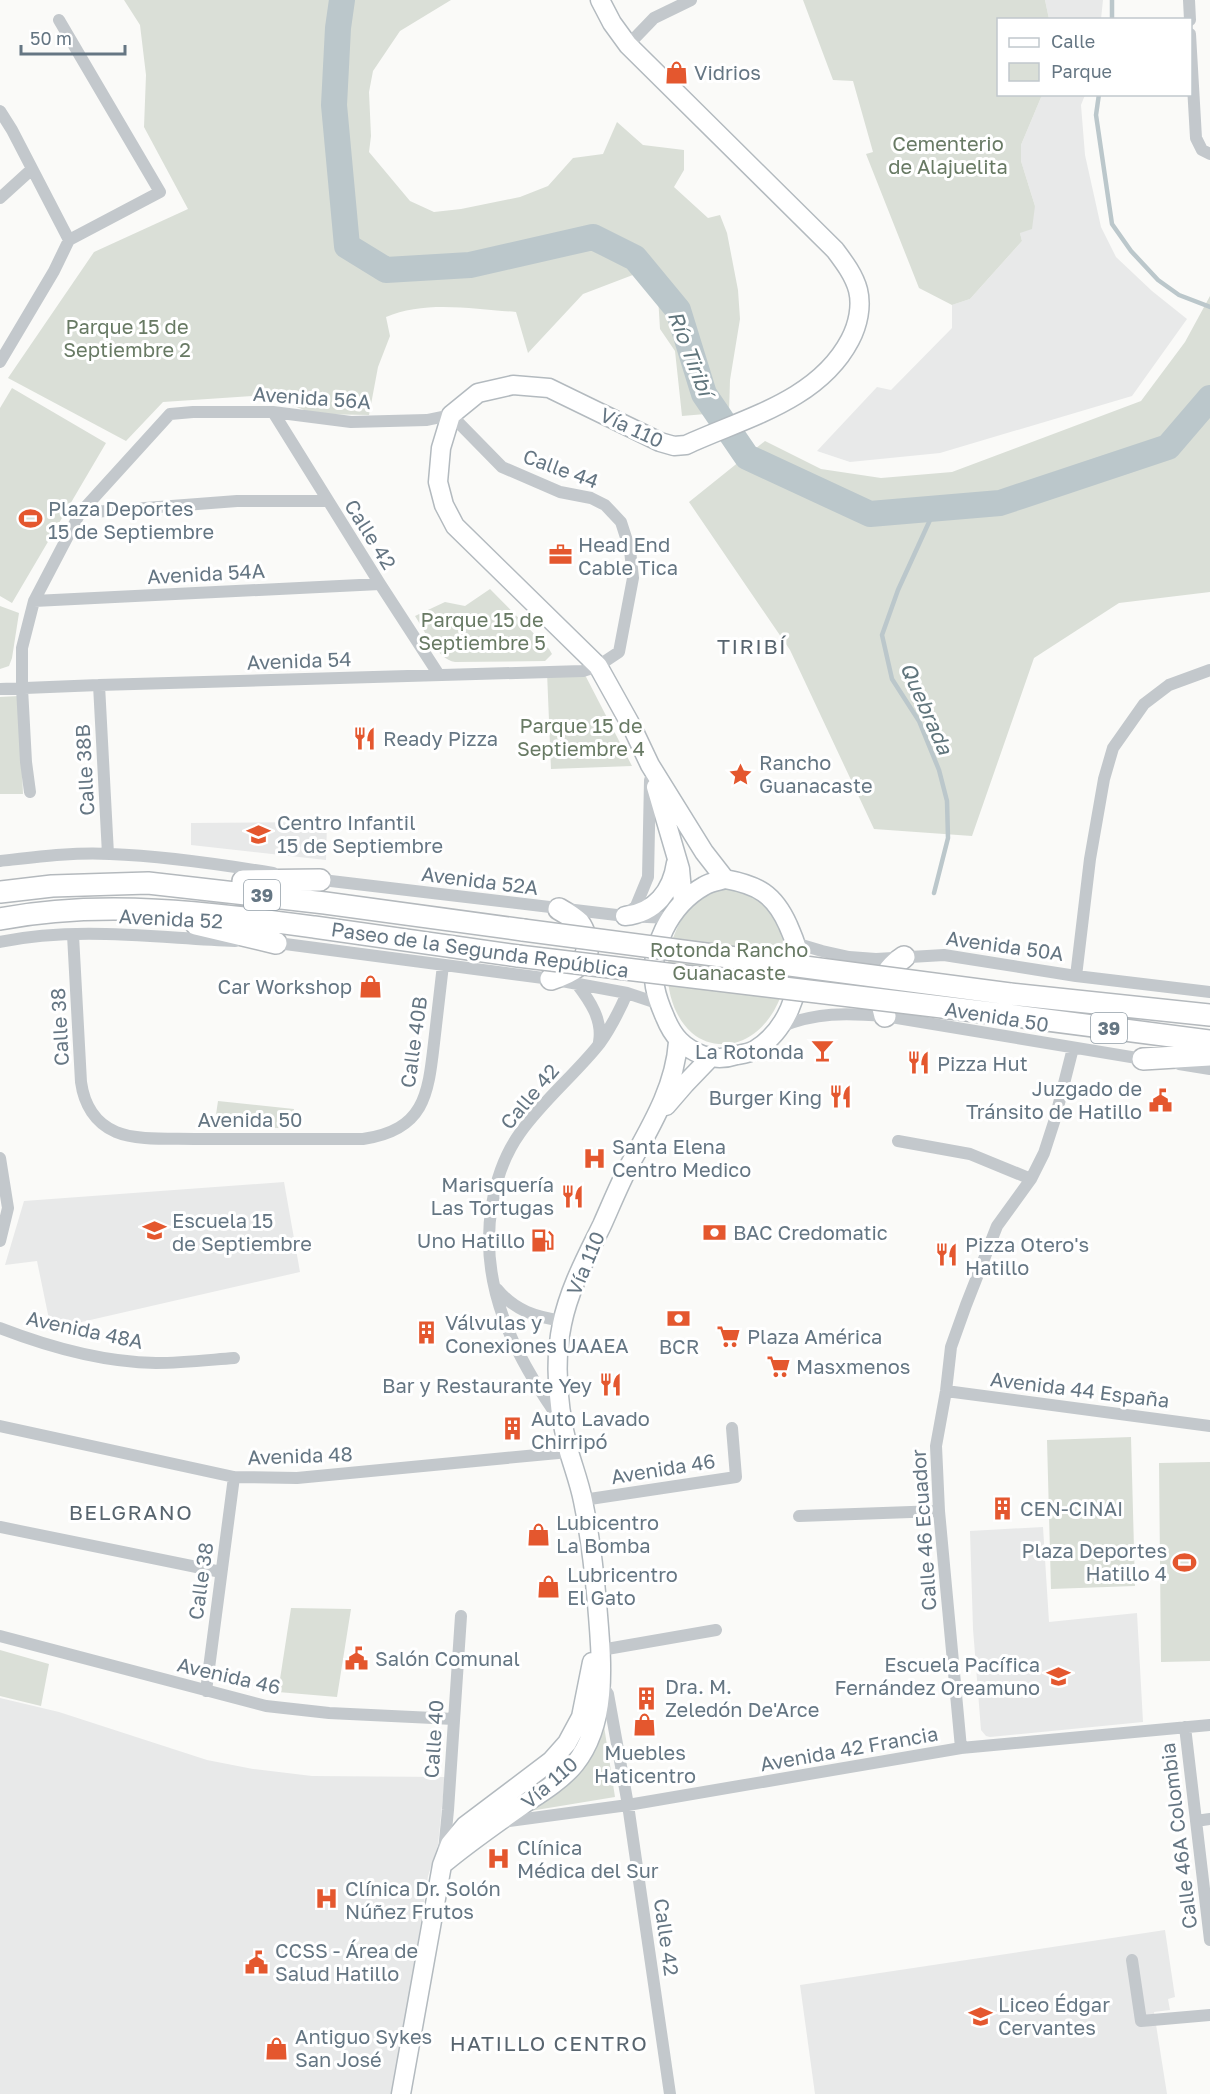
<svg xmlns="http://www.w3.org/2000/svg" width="1210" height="2094" viewBox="0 0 1210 2094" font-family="'Golos Text',sans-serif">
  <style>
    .built { fill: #e8e9e9 }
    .green { fill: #dadfd7 }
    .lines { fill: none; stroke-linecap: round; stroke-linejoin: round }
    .stream { stroke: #bbc7cb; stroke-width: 4.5 }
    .river { stroke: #bbc7cb; stroke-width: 26 }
    .secondary-casing { stroke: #b3babf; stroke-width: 21 }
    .trunk-casing { stroke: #b4b9bd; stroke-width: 24 }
    .minor { stroke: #c3c8cc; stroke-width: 12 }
    .secondary { stroke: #fff; stroke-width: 18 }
    .trunk { stroke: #fff; stroke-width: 21 }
    .trunk-bridge-casing { stroke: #b4b9bd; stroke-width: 24; stroke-linecap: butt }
    .trunk-bridge { stroke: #fff; stroke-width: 21 }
    .labels { text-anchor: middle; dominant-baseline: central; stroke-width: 6; stroke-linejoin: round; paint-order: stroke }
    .shield { fill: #fff; stroke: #939fa8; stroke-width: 1.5 }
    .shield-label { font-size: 18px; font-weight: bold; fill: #657683 }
    .poi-label { font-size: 20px; fill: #657683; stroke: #fff; text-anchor: start }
    .park-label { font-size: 20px; fill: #687a64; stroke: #fff }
    .street-label { font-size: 20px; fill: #657683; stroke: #fff }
    .water-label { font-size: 21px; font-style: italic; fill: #60757c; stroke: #fff }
    .neighbourhood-label { font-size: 21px; letter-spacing: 1.5px; fill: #57646e; stroke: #fff }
  </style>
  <rect width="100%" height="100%" fill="#fafaf8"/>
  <path class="built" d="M1045,0h58l-2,19h-52z
    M1042,95h43l-4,10 4,50 16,72 15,30 36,34 35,28 -55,77 -192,57 -90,9 -33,-11 60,-64 14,3 61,-62v-23l18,-6 52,-58 -2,-8 15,-27 -14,-45v-16z
    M327,822l-1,38 -135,-15v-22z
    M284,1182l16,90 -249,57 -14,-68 -32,4 19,-64z
    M1043,1527l6,95 88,-9 6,109 -153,15 -4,-1 -5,-6 -8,-101 -3,-98z
    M0,1698l59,14 148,48 46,9 59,7 133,1 -7,68 -10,31 -17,112 -19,106h-392z
    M1165,1930l10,67 -7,2 2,11 -16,2 13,82h-352l-15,-109z"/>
  <path class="green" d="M124,0h327l-51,31 -27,40 -4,21 2,44 -2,16 41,49 24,11 27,-3 59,-12 28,-11 25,-28 30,-4 14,-32 26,23 41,5v20l-10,17 34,31 12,-3 7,18 11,57 2,29 -10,61 -1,32 -47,4 -7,-65 -15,-22 -2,-33 -20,-23 -55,21 -55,59 -12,-41c-41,-3 -92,-12 -130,5l4,19 -12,31 -9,48 -55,-1 -47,-19 -104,7 -37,39 -118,-63 86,-126 94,-43 -44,-82 2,-52 -6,-50z
    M803,0h242l4,19 -51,1v74l44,1 -21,50v16l14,45 -3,23 -12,4 2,8 -52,58 -18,6 -33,-17 -53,-134 7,-2 -20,-71 -20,-1z
    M1210,296v296l-91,11 -85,55 -62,178 -98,-7 -84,-179 -101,-148 76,-61 56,28 60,9 71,-6 189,-71 44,-59z
    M12,388l94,55 -94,160 -12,-7v-188z
    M490,589l59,60 3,5 -7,7 -90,1c-18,-3 -30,-31 -40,-46l30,-14 20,4z
    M0,606l19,7 -7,45 -3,8 -9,3z
    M583,671l49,95 -81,3 -4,-97z
    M19,696l4,98h-23v-97z
    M726,888c10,0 16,2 25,7 6,3 16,6 20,11 2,3 4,9 6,12 3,8 8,17 10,26 6,37 -13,89 -53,99 -16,3 -30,0 -42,-10 -36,-32 -30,-102 5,-132 9,-7 18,-10 29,-13z
    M218,1101l76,8 -2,19h-78z
    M1131,1437l4,149 -84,3 -4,-149z
    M1210,1462v199l-49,1 -2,-199z
    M291,1608l60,1 -14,88 -59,-5z
    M0,1650l49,14 -8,42 -41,-10z
    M604,1726l11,71 -85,14 48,-41z"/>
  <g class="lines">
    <path class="stream" d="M1112,20v-20
      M1099,94l-3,21 16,109 19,27 27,29 21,15 31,12
      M934,893l14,-55 -1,-37 -8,-31 -20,-49 -27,-42 -10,-44 16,-45 37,-81"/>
    <path class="river" d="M342,0l-4,28 -4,77 13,141 39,24 84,-5 123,-28 42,21 43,52 26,84 43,63 123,57 130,-11 168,-56 42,-49"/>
    <defs>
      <path id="secondary" d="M600,0l12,23 16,22 207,205c9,12 19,25 23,40 4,16 0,35 -8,50 -32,61 -106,78 -164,105l-12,1 -14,-4 -111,-54 -36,-3 -35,8 -27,22 -10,33 -3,34 6,23 11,21 143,140 34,61 18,38 54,87 21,27
        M656,787l24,82 3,33
        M725,879c33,6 49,15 63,46 4,10 9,19 10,30 4,36 -12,76 -43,95 -5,3 -12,4 -18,5 -12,4 -23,4 -35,0 -19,-8 -29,-18 -37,-38 -4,-9 -8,-19 -10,-30 -7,-38 15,-82 49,-101 6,-4 15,-5 21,-7z
        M625,916c30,-3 47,-25 51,-53
        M666,1106l19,-22 25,-26
        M442,1865c26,-22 54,-41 82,-61 17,-11 38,-24 51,-40 35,-44 26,-109 22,-161 -3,-34 -7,-68 -14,-102 -3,-16 -9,-32 -14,-49 -11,-43 -16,-85 -7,-128 7,-35 25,-68 40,-99 9,-20 17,-40 27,-59 22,-40 46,-79 49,-124
        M401,2094l41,-229 8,-21 15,-18 86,-65 16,-18 14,-26 11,-55"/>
      <path id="trunk" d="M243,881l77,-1
        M0,892l52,-6 96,-3 177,20 198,27
        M0,919c105,-20 209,-6 314,8 68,10 136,19 204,29
        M196,924l80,19
        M551,979c18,-6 40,-15 36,-38 -2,-6 -4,-13 -8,-18 -5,-5 -13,-10 -20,-14
        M1010,994l200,21
        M1008,1015l202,26
        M885,1016c-7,-25 -5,-43 19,-59
        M1143,1059l67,-4"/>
    </defs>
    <use href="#secondary" class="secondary-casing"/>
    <use href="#trunk" class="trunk-casing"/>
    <path class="minor" d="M1189,0l1,20
      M1190,34l6,104 6,12 8,4
      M628,45l26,-27 37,-18
      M0,111l12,19 57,110
      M0,198l32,-29
      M0,362l54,-91 15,-31 91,-48 -101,-172
      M273,412l107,172 59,91
      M80,513l157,-12h91
      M34,601l346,-17
      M99,685l9,169
      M0,689l99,-4 484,-14 15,-5 21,-14 14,-74 -3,-28 -9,-28 -16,-17 -14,-7 -31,-6 -58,-25 -51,-52 -24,5 -76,2 -78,-10h-80l-23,2 -90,99 -46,88 -12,47v40l4,74 4,30
      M0,861c36,-4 73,-9 110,-7 54,2 109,10 163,19
      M314,879l311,37 45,2
      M626,915l10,-9 12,-29 2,-97
      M73,935l8,147c3,22 14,41 35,50 21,9 58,6 82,7 55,0 110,0 165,0 61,-9 65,-43 71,-96 3,-26 6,-52 9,-78
      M0,942c77,-16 157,-4 235,-1
      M270,942l281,37 76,14 33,11
      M795,943l27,8 27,6 27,2 68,-4 132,21 134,16
      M1076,976l14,-117 14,-80 9,-31 31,-44 25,-19 41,-15
      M577,984c13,17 26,36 22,58
      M780,1027c36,-15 66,-14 105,-11l264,44
      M1179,1064l31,5
      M898,1141l72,13 61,25
      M0,1158l8,50 -8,33
      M497,1289c18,22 39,28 66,32
      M0,1328c49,19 104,34 156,35 26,0 52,-3 78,-5
      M946,1391l264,35
      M560,1420c-46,-65 -82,-135 -68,-215 4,-25 13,-51 28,-72 22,-31 52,-56 76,-85 11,-13 25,-40 31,-55
      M0,1426l234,51 63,1 272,-26
      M583,1500l153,-23 -4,-49
      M799,1516l140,-5
      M0,1527l221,45
      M0,1636l266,70 63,7 125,6
      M601,1650l115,-20
      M602,1685l6,9 20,111 42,289
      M206,1691l28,-214
      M1185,1727l25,213
      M961,1748l-22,-237 -3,-65 10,-55 5,-44 15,-42 31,-79 34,-47 13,-26 11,-34 18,-71
      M1196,1821l14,-2
      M502,1822l126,-17 333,-57 249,-23
      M444,1851l4,-41 13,-194
      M1132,1960l9,61 69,-6"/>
    <use href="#secondary" class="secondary"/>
    <use href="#trunk" class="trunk"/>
    <defs>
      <path id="trunk-bridge" d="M523,930l487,64
        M518,956l490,59"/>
    </defs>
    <use href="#trunk-bridge" class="trunk-bridge-casing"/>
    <use href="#trunk-bridge" class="trunk-bridge"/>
  </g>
  <defs>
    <symbol id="shop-bare" viewBox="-9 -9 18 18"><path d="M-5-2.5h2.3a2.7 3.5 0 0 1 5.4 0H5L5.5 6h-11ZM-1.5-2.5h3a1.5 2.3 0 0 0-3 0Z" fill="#e4572e" stroke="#fff" stroke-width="2.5" paint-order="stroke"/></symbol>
    <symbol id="stadium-bare" viewBox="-9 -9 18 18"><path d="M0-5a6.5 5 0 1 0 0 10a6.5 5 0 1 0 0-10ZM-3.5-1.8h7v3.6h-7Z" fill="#e4572e" stroke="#fff" stroke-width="2.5" paint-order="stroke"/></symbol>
    <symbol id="office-bare" viewBox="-9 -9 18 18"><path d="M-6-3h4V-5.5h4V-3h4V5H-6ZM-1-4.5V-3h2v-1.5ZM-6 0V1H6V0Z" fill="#e4572e" stroke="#fff" stroke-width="2.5" paint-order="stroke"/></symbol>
    <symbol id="restaurant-bare" viewBox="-9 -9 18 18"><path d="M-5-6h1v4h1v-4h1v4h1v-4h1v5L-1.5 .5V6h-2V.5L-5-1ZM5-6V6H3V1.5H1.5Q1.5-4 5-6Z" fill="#e4572e" stroke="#fff" stroke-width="2.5" paint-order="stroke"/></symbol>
    <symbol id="sight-bare" viewBox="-9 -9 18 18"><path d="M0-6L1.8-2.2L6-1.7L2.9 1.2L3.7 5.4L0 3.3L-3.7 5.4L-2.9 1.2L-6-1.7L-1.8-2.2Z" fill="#e4572e" stroke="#fff" stroke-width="2.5" paint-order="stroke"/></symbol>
    <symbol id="school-bare" viewBox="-9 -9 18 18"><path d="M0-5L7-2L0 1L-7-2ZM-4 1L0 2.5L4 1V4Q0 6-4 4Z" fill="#e4572e" stroke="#fff" stroke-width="2.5" paint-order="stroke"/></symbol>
    <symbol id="bar-bare" viewBox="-9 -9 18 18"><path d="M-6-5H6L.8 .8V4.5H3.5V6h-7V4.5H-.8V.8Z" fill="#e4572e" stroke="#fff" stroke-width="2.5" paint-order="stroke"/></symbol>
    <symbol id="civic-bare" viewBox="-9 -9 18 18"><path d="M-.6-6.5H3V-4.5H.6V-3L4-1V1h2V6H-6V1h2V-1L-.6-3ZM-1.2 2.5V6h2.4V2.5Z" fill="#e4572e" stroke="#fff" stroke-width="2.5" paint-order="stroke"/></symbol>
    <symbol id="hospital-bare" viewBox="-9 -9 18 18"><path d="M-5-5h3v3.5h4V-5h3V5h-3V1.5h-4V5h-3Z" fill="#e4572e" stroke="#fff" stroke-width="2.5" paint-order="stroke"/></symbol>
    <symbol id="bank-bare" viewBox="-9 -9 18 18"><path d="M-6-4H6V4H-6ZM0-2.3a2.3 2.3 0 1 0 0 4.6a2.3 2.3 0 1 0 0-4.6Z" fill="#e4572e" stroke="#fff" stroke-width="2.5" paint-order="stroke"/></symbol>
    <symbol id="fuel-bare" viewBox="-9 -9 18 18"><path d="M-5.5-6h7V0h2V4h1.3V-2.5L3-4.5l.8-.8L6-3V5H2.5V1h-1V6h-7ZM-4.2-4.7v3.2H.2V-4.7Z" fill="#e4572e" stroke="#fff" stroke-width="2.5" paint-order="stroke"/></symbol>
    <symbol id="building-bare" viewBox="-9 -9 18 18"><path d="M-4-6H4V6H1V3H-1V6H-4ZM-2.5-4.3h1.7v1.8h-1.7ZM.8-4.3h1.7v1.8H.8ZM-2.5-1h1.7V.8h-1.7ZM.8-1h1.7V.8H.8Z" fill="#e4572e" stroke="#fff" stroke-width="2.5" paint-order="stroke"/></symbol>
    <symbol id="supermarket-bare" viewBox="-9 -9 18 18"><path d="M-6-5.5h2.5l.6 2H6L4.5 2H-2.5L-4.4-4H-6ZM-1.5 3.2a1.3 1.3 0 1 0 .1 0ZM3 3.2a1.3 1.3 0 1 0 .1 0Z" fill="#e4572e" stroke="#fff" stroke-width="2.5" paint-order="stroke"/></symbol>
  </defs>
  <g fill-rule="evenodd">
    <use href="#shop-bare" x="660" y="56" width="33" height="33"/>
    <use href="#stadium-bare" x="14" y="502" width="33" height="33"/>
    <use href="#office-bare" x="544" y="538" width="33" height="33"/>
    <use href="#restaurant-bare" x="348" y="722" width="33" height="33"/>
    <use href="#sight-bare" x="724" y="758" width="33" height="33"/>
    <use href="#school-bare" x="242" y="818" width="33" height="33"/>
    <use href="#shop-bare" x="354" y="970" width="33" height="33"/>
    <use href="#bar-bare" x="806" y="1034" width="33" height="33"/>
    <use href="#restaurant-bare" x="902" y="1046" width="33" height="33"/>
    <use href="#restaurant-bare" x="824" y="1080" width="33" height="33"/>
    <use href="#civic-bare" x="1144" y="1084" width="33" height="33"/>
    <use href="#hospital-bare" x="578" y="1142" width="33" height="33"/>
    <use href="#restaurant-bare" x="556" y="1180" width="33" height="33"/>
    <use href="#school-bare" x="138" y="1214" width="33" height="33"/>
    <use href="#bank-bare" x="698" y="1216" width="33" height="33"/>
    <use href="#fuel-bare" x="526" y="1224" width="33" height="33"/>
    <use href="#restaurant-bare" x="930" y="1238" width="33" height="33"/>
    <use href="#bank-bare" x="662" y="1302" width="33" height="33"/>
    <use href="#building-bare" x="410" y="1316" width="33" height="33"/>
    <use href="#supermarket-bare" x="712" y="1320" width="33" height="33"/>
    <use href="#supermarket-bare" x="762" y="1350" width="33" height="33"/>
    <use href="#restaurant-bare" x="594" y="1368" width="33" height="33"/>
    <use href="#building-bare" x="496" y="1412" width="33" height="33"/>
    <use href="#building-bare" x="986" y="1492" width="33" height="33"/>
    <use href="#shop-bare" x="522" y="1518" width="33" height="33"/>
    <use href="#stadium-bare" x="1168" y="1546" width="33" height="33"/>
    <use href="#shop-bare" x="532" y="1570" width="33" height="33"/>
    <use href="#civic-bare" x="340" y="1642" width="33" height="33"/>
    <use href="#school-bare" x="1042" y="1660" width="33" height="33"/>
    <use href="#building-bare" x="630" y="1682" width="33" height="33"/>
    <use href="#shop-bare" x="628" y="1708" width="33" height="33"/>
    <use href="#hospital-bare" x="482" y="1842" width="33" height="33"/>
    <use href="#hospital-bare" x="310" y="1882" width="33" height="33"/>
    <use href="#civic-bare" x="240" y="1946" width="33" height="33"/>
    <use href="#school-bare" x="964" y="2000" width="33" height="33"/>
    <use href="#shop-bare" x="260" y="2032" width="33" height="33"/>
  </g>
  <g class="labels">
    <g class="shield">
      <rect x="244" y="880" width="36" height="30" rx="4.5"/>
      <rect x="1091" y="1013" width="36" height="30" rx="4.5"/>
    </g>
    <g class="shield-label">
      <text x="262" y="895">39</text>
      <text x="1109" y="1028">39</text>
    </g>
    <g class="poi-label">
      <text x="694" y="72">Vidrios</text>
      <text x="48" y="508">Plaza Deportes<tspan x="48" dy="23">15 de Septiembre</tspan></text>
      <text x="578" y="544">Head End<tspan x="578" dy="23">Cable Tica</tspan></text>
      <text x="383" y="738">Ready Pizza</text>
      <text x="759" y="762">Rancho<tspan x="759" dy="23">Guanacaste</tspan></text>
      <text x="277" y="822">Centro Infantil<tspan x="277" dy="23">15 de Septiembre</tspan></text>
      <text x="352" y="986" text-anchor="end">Car Workshop</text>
      <text x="804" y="1051" text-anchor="end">La Rotonda</text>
      <text x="937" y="1063">Pizza Hut</text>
      <text x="1142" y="1088" text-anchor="end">Juzgado de<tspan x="1142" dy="23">Tránsito de Hatillo</tspan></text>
      <text x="822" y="1097" text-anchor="end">Burger King</text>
      <text x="612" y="1146">Santa Elena<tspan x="612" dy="23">Centro Medico</tspan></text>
      <text x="554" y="1184" text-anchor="end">Marisquería<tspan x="554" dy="23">Las Tortugas</tspan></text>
      <text x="172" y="1220">Escuela 15<tspan x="172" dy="23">de Septiembre</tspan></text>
      <text x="733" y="1232">BAC Credomatic</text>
      <text x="525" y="1240" text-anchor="end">Uno Hatillo</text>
      <text x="965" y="1244">Pizza Otero's<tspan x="965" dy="23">Hatillo</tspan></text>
      <text x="445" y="1322">Válvulas y<tspan x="445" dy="23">Conexiones UAAEA</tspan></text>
      <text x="747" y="1336">Plaza América</text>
      <text x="679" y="1346" text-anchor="middle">BCR</text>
      <text x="796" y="1366">Masxmenos</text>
      <text x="592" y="1385" text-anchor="end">Bar y Restaurante Yey</text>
      <text x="531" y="1418">Auto Lavado<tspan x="531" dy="23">Chirripó</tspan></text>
      <text x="1020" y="1508">CEN-CINAI</text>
      <text x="556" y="1522">Lubicentro<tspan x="556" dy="23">La Bomba</tspan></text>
      <text x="1167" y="1550" text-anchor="end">Plaza Deportes<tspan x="1167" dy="23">Hatillo 4</tspan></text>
      <text x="567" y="1574">Lubricentro<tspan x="567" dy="23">El Gato</tspan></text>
      <text x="375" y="1658">Salón Comunal</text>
      <text x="1040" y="1664" text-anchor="end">Escuela Pacífica<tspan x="1040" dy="23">Fernández Oreamuno</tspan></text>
      <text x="665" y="1686">Dra. M.<tspan x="665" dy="23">Zeledón De'Arce</tspan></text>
      <text x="645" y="1752" text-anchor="middle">Muebles<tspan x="645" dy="23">Haticentro</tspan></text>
      <text x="517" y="1847">Clínica<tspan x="517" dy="23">Médica del Sur</tspan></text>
      <text x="345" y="1888">Clínica Dr. Solón<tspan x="345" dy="23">Núñez Frutos</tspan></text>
      <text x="275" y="1950">CCSS - Área de<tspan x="275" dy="23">Salud Hatillo</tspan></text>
      <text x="998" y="2004">Liceo Édgar<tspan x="998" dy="23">Cervantes</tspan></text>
      <text x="295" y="2036">Antiguo Sykes<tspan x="295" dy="23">San José</tspan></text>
    </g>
    <g class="park-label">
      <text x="948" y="143">Cementerio<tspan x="948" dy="23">de Alajuelita</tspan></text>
      <text x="127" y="326">Parque 15 de<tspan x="127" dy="23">Septiembre 2</tspan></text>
      <text x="482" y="619">Parque 15 de<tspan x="482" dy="23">Septiembre 5</tspan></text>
      <text x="581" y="725">Parque 15 de<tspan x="581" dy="23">Septiembre 4</tspan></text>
      <text x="729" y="949">Rotonda Rancho<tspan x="729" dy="23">Guanacaste</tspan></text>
    </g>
    <g class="street-label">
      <text transform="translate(312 397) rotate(4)">Avenida 56A</text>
      <text transform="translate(632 427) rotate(25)">Vía 110</text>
      <text transform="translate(561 468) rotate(20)">Calle 44</text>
      <text transform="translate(371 534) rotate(58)">Calle 42</text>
      <text transform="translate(206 573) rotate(-3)">Avenida 54A</text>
      <text transform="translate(299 660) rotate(-2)">Avenida 54</text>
      <text transform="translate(84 770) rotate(-93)">Calle 38B</text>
      <text transform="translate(480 880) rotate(7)">Avenida 52A</text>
      <text transform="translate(171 918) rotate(3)">Avenida 52</text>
      <text transform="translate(1005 945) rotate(8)">Avenida 50A</text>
      <text transform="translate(480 949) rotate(8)">Paseo de la Segunda República</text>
      <text transform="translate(997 1016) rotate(9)">Avenida 50</text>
      <text transform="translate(59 1027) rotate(-93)">Calle 38</text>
      <text transform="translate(413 1042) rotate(-82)">Calle 40B</text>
      <text transform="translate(529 1096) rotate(-50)">Calle 42</text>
      <text x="250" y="1119">Avenida 50</text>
      <text transform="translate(585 1263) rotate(-67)">Vía 110</text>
      <text transform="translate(85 1329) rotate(12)">Avenida 48A</text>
      <text transform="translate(1080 1389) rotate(7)">Avenida 44 España</text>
      <text transform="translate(300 1455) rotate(-2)">Avenida 48</text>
      <text transform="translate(663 1468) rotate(-9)">Avenida 46</text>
      <text transform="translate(923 1530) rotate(-94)">Calle 46 Ecuador</text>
      <text transform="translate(200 1581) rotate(-82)">Calle 38</text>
      <text transform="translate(229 1675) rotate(13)">Avenida 46</text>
      <text transform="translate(433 1739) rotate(-86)">Calle 40</text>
      <text transform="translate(849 1748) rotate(-10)">Avenida 42 Francia</text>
      <text transform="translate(549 1782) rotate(-41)">Vía 110</text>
      <text transform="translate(1178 1836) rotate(-97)">Calle 46A Colombia</text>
      <text transform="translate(667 1937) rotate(82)">Calle 42</text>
    </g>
    <g class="water-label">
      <text transform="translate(691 353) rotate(69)">Río Tiribí</text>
      <text transform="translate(927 708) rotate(66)">Quebrada</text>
    </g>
    <g class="neighbourhood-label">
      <text x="752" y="646">TIRIBÍ</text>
      <text x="131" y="1512">BELGRANO</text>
      <text x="549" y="2043">HATILLO CENTRO</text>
    </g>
  </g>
  <rect x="997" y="18" width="195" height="78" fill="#ffffff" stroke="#c1c8cd" stroke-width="1.5"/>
  <rect x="1009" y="38" width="30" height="9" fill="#ffffff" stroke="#c1c8cd" stroke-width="1.5"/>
  <text x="1051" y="48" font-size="18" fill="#657683">Calle</text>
  <rect x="1009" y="63" width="30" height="18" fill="#dadfd7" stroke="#c1c8cd" stroke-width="1.5"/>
  <text x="1051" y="78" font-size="18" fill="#657683">Parque</text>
  <path d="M21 45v9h104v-9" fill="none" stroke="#657683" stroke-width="3"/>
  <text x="30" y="45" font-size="18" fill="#657683" stroke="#ffffff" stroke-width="4.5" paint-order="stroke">50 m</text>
</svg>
